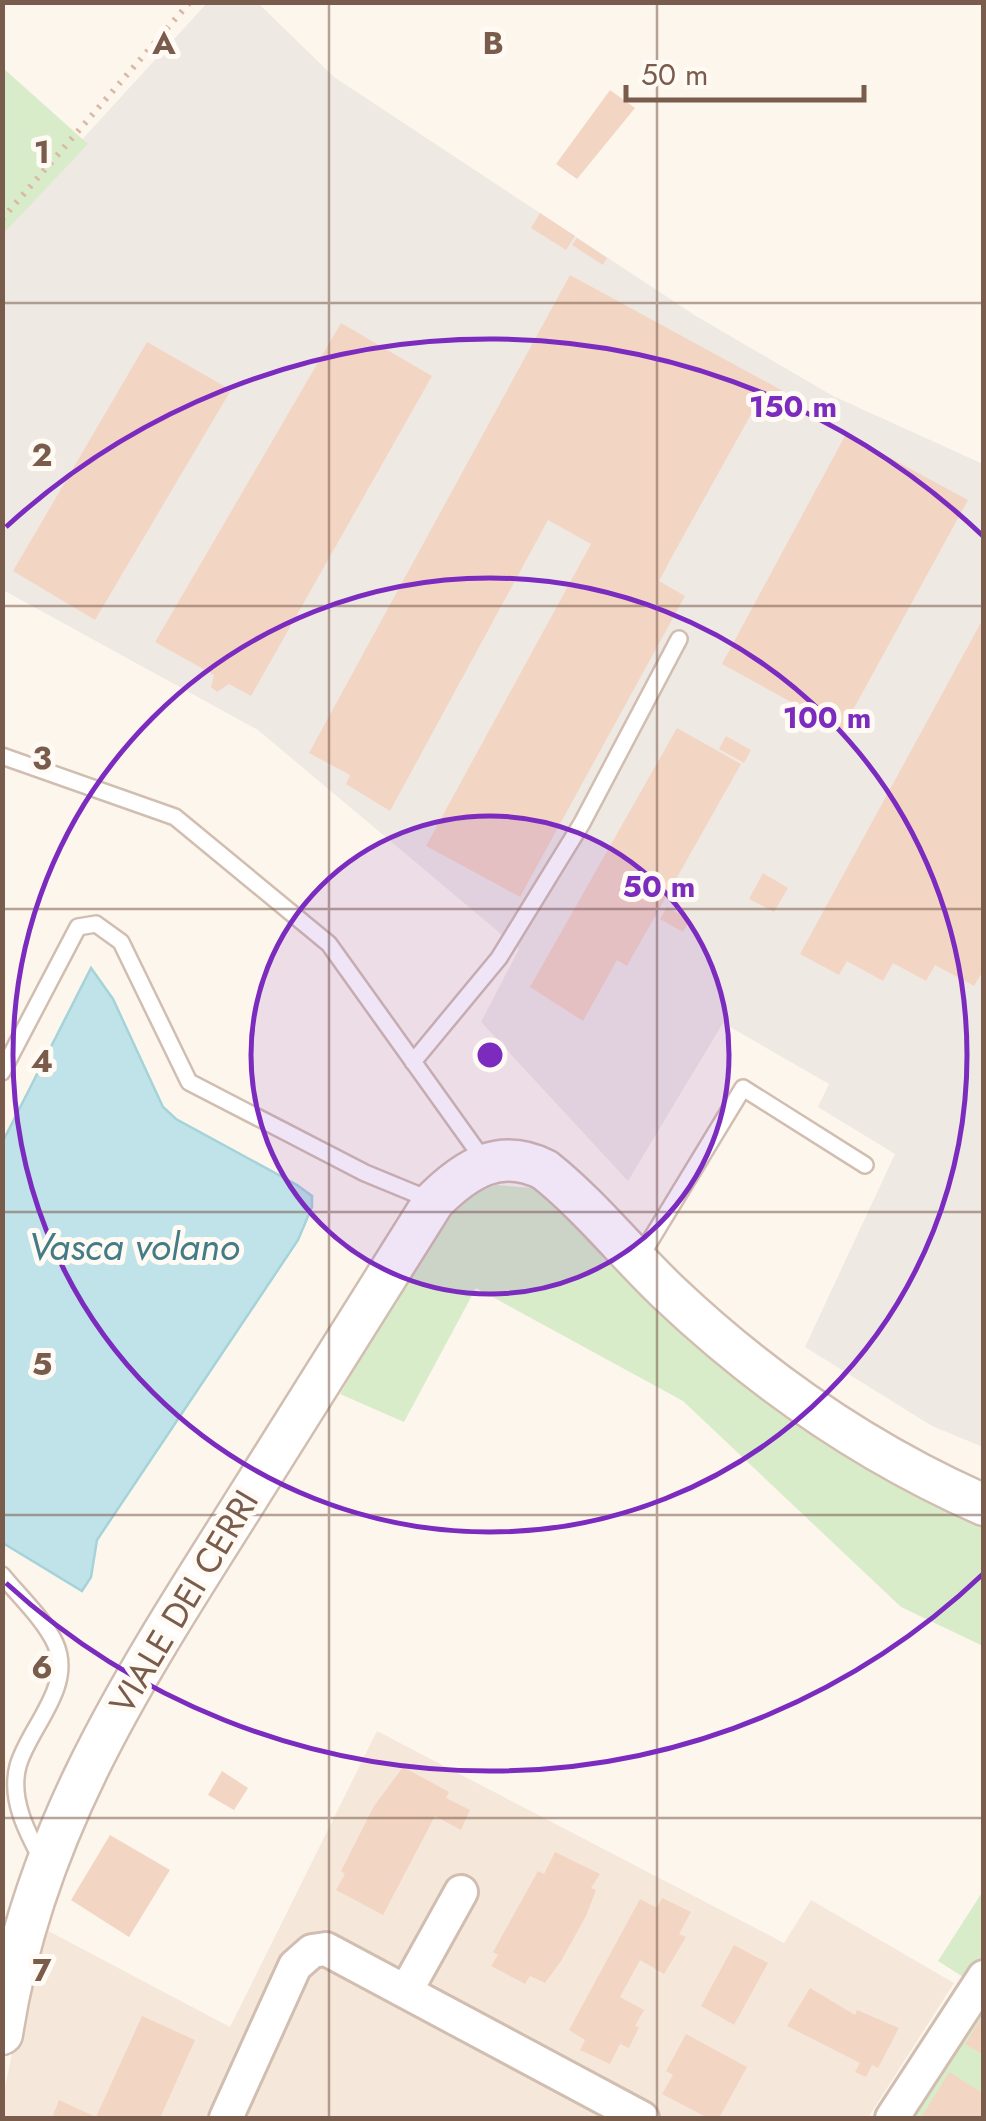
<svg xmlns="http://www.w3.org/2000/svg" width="986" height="2121" viewBox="0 0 986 2121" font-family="Jost,sans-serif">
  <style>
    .residential { fill: #f5e8da }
    .industrial { fill: #efe9e4 }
    .green { fill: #d8ecc9 }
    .water { fill: #bfe3e8; stroke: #a5d3da; stroke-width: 2.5 }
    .building { fill: #f3d5c3 }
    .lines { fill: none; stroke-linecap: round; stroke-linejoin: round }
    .service-casing { stroke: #d1beb0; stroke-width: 20 }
    .minor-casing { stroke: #d1beb0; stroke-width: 38 }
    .tertiary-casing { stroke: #d1beb0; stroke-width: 45 }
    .path { stroke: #d9b8a5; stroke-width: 6; stroke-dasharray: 2.5 8; stroke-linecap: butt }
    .service { stroke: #fff; stroke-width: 15 }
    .minor { stroke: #fff; stroke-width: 32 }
    .tertiary { stroke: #fff; stroke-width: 40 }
    .grid { fill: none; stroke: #7a5c4d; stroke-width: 2.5; stroke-opacity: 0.55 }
    .ring { fill: none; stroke: #7b2cbf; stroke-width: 5 }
    .labels { text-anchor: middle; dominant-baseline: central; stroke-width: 10; stroke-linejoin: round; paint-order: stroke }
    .street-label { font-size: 35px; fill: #7a5c4d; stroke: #fffaf3 }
    .water-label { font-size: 38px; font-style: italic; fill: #437c86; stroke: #fffaf3 }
    .grid-label { font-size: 32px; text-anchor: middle; font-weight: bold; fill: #7a5c4d; stroke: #fffaf3; stroke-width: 10; stroke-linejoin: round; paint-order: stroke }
    .centre { fill: #7b2cbf; stroke: #fffaf3; stroke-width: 5 }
    .ring-label { font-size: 30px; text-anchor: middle; font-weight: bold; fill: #7b2cbf; stroke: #fffaf3; stroke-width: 10; stroke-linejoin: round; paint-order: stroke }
  </style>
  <rect width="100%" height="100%" fill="#fdf6ec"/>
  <path class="residential" d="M377,1731l407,212 27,-43 143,83 -86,135h-865v-22l36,-170 191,101z"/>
  <path class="industrial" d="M207,3h51l76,74 362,239 137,80 150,68v983l-51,-21 -127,-79 90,-193 -77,-47 11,-23 -106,-61 -95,158 -147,-159 38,-73 -261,-219 -255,-140 -1,-363z"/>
  <path class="green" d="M3,68l85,76 -85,90z
    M497,1185l37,3 186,173 144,104 119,62v119l-82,-39 -218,-206 -207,-113 -72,134 -64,-28 101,-176 25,-23z
    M983,1891v227h-105l90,-138 -30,-19z"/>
  <path class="water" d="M91,968l22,31 50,108 13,12 121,66 15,11v11l-14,33 -201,300 -6,37 -9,14 -79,-48v-402z"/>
  <path class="building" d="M610,90l25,18 -58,71 -21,-15z
    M540,213l35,23 -9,14 -35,-22z
    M577,238l30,20 -4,7 -31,-20z
    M570,275l224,122 -14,25 -26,-13 -80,144 -15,28 26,15 -165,301 -94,-51 165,-302 -43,-24 -158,291 -44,-27 4,-9 -41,-22z
    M341,323l91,53 -181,320 -22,-12 -12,8 -6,-5 3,-12 -59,-33z
    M147,342l84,48 -136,230 -82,-49z
    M846,434l122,66 -126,230 -120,-66z
    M984,617v352l-10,17 -39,-21 -9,16 -33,-18 -10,18 -36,-20 -8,14 -39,-21z
    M677,728l64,36 -114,202 -10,-6 -34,61 -53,-34z
    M726,736l25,14 -7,13 -25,-14z
    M763,873l25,15 -14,24 -25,-13z
    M667,907l23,13 -7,12 -23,-13z
    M403,1767l46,25 -3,6 24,12 -9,20 -26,-14 -52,99 -47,-25 9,-16 -4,-3 33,-65z
    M222,1771l26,17 -14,22 -26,-15z
    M110,1835l60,35 -41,67 -58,-37z
    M555,1852l45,22 -9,14 5,2 -10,26 -25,45 -16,22 -15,-7 -5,8 -34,-18 7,-11 -5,-3 45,-81 6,3z
    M662,1898l29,14 -12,22 7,3 -22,37 -24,-14 -20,37 24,13 -9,16 4,1 -10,21 -9,-4 -10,20 -30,-14 5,-10 -16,-10 71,-131 17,9z
    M734,1945l34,18 -34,62 -33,-19z
    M810,1988l45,27 2,-5 42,18 -21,40 -6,-3 -6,12 -11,-5 5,-9 -73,-37z
    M984,2014v41l-19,-11z
    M142,2016l53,24 -35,78h-108l7,-18 37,17z
    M686,2034l61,33 -28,51h-11l-46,-24 11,-19 -7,-4z
    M949,2072l35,22v24h-63z"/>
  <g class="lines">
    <defs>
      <path id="service" d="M2,756l173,61 154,127 156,218
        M413,1062l86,-104 83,-135 97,-184
        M2,1072l76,-145 18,-3 25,18 68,140 176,91 68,28
        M639,1259l104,-171 122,77
        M2,1575c17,21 42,44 53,68 20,44 -26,84 -37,123 -9,34 10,68 25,96"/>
      <path id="minor" d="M406,1991l55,-99
        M226,2118l69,-152 17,-15 14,-2 316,169
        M892,2118l92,-141"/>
      <path id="tertiary" d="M2,2034c30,-197 126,-347 231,-513 67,-106 134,-213 201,-320 32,-32 66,-54 111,-31 45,36 82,83 124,123 93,88 197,160 315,212"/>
    </defs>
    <use href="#service" class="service-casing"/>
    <use href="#minor" class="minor-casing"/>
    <use href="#tertiary" class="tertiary-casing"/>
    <path class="path" d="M2,219l188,-217"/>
    <use href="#service" class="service"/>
    <use href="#minor" class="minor"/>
    <use href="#tertiary" class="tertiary"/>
  </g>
  <path class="grid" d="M329,2v2116M657,2v2116M2,303h982M2,606h982M2,909h982M2,1212h982M2,1515h982M2,1818h982"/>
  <circle cx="490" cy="1055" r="239" fill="#7b2cbf" fill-opacity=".12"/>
  <g class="ring">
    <circle cx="490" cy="1055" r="239"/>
    <circle cx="490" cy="1055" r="477"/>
    <path d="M983 1574A716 716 0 0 1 6 1583M6 527A716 716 0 0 1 983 536"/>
  </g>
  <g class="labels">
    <g class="street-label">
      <text transform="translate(184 1602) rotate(-59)">VIALE DEI CERRI</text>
    </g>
    <g class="water-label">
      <text x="134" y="1246">Vasca volano</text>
    </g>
  </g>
  <g class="grid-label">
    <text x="164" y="54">A</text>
    <text x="493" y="54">B</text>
    <text x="42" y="163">1</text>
    <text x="42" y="466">2</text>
    <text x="42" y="769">3</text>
    <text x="42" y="1072">4</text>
    <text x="42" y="1375">5</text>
    <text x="42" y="1678">6</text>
    <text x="42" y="1981">7</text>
  </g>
  <circle cx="490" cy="1055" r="15" class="centre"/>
  <g class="ring-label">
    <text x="793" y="417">150 m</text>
    <text x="827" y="728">100 m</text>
    <text x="659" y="897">50 m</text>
  </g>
  <rect width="986" height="2121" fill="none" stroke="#7a5c4d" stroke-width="10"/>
  <path d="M626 85v15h238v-15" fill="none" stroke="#7a5c4d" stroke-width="5"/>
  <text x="641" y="85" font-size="30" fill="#7a5c4d" stroke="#fffaf3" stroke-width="8" paint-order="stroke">50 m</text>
</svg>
